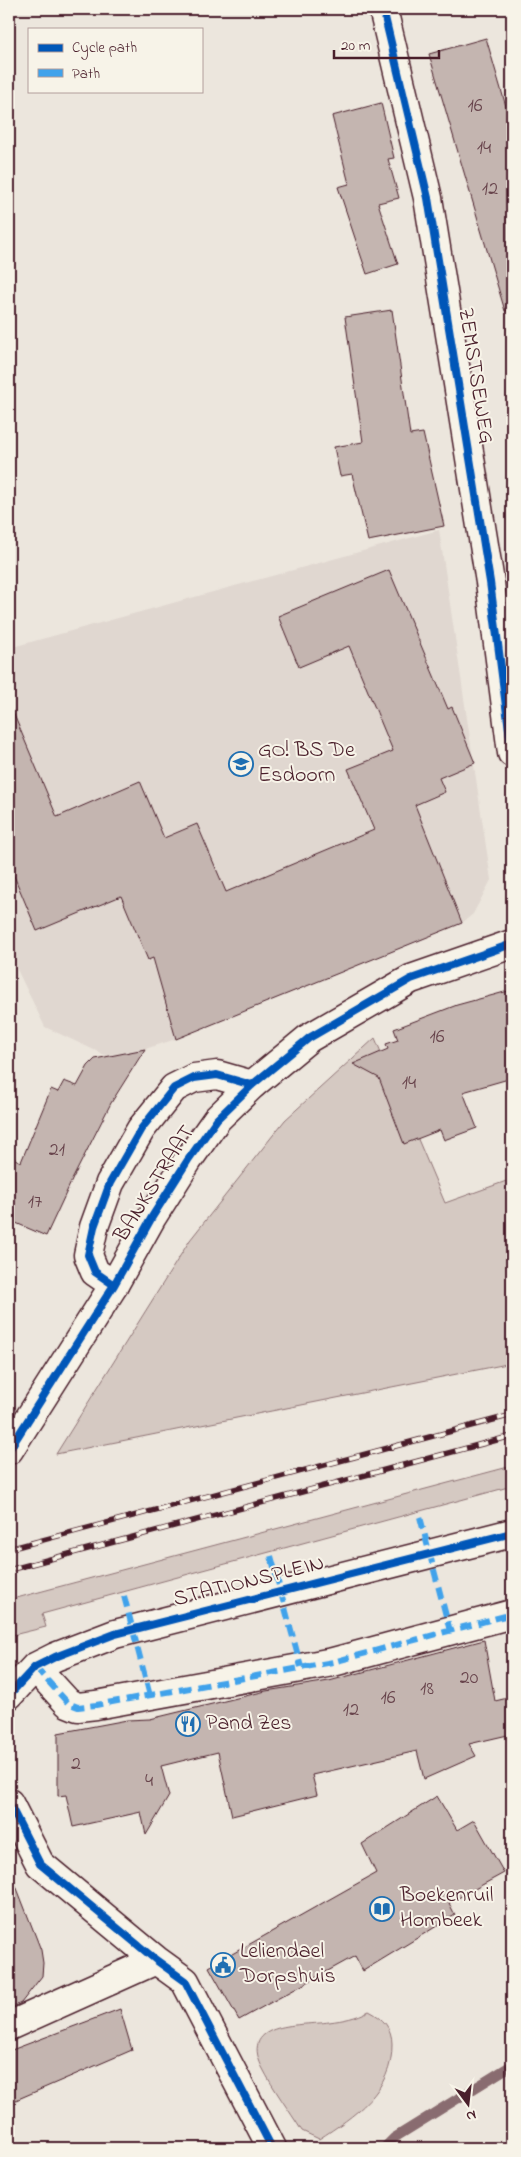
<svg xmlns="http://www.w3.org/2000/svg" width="521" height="2157" viewBox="0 0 521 2157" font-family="'Indie Flower',sans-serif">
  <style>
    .built { fill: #e0d7d0 }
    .grass { fill: #d5c9c2; stroke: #907476 }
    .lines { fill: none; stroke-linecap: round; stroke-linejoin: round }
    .stream { stroke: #896c6f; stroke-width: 10 }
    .building { fill: #c4b5b0; stroke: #4a1f2b }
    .minor-casing { stroke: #4a1f2b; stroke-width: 31 }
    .tertiary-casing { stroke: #4a1f2b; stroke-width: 31 }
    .minor { stroke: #f7f3e8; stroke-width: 28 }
    .tertiary { stroke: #f7f3e8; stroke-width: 28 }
    .rail-casing { stroke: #4a1f2b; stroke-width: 5.5 }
    .rail { stroke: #f7f3e8; stroke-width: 4; stroke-dasharray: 11; stroke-linecap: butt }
    .quiet { stroke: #40a2eb; stroke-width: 6; stroke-dasharray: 12 6; stroke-linecap: butt }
    .cycleway-casing { stroke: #f7f3e8; stroke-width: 11 }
    .cycleway { stroke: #0057b8; stroke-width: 8 }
    .labels { text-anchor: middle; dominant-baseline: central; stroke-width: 4; stroke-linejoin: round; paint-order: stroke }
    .number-label { font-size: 20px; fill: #68444c }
    .street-label { font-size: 22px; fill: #4a1f2b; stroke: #f7f3e8 }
    .poi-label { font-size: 22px; fill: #4a1f2b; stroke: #f7f3e8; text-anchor: start }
  </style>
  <rect width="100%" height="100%" fill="#ece6dd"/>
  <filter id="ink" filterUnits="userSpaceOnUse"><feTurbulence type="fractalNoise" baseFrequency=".02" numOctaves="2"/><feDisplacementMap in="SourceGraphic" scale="10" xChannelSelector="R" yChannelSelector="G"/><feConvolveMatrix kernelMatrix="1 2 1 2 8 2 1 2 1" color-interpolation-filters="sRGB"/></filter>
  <g filter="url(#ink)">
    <path class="built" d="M439,530l52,350 -18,34 -11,9 -286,116 -31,10 -36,8 -64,-30 -36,-74v-305z"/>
    <path class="grass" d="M375,1038l70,165 67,-24v184l-456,91 134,-214 95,-120z
      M512,1466v20l-470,128 4,13 -37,9v-36z
      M369,2011c14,7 23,17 23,33 1,47 -38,72 -73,95l-17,-8c-13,-21 -29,-42 -40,-64 -23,-47 41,-41 67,-45 15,-2 27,-4 40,-11z"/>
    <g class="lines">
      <path class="stream" d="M384,2148l10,-10 118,-73"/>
    </g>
    <path class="building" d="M486,38l26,89v183l-7,1 -76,-257z
      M381,103l13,55 -6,1 11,39 -21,5 20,61 -31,10 -29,-87 11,-3 -17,-68z
      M392,310l18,125 13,-2 21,93 -76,15 -16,-67 -12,2 -6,-29 29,-5 -18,-125z
      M389,570l59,139 4,-2 23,56 -36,15 6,14 -30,13 47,118 -286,116 -23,-81 -5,2 -27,-64 -84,35 -28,-67v-161l48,114 83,-36 24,57 33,-14 29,68 148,-62 -26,-61 45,-18 -44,-105 -50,21 -21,-51z
      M512,990v88l-49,14 14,36 -33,12 -4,-10 -36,14 -25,-66 -26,-14 35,-15 -2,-5 12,-4 -4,-11 63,-24z
      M145,1049l-34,54 -38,75 -27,58 -37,-16v-64l12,6 30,-73 7,3 6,-11 13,5 11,-20 7,-7z
      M484,1640l11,61 17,-4v37l-43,10 7,12 -52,23 -7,-28 -105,24 5,20 -85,21 -14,-64 -57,14 8,30 -23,39 -5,-23 -68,15 -7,-32 -8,1v-63l69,-13 23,-1 116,-28 63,-10z
      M437,1796l20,34 17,-10 30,53 -55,30 6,12 -92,56 -8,-15 -116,64 -30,-53 167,-94 -14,-29z
      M9,1873h2l30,77 2,13 -1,13 -21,27 -12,6z
      M120,2009l12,41 -123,53v-52z"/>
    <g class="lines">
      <defs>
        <path id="minor" d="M114,1285l-19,-13 -7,-17 6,-28 16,-44 31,-54 33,-41 20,-10 23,-3 35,10
          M35,1667l33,36 10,4 18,-2 237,-43 179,-48
          M9,1695l26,-28 20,-10 60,-23 397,-101
          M9,1803l31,61 116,96 29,21 87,167
          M9,2026l147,-66"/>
        <path id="tertiary" d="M383,9l45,189 62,384 22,171
          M9,1450l105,-165 38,-68 36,-57 29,-41 35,-34 57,-47 102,-59 101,-35"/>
      </defs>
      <use href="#minor" class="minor-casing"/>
      <use href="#tertiary" class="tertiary-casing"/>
      <use href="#minor" class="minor"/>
      <use href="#tertiary" class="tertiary"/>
      <defs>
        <path id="rail" d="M9,1549l503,-134
          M9,1570l503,-134"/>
      </defs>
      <use href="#rail" class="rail-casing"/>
      <use href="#rail" class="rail"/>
      <path class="quiet" d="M420,1517l30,114
        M271,1556l30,111
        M124,1596l26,100
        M35,1667l33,36 10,4 18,-2 237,-43 179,-48"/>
      <defs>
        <path id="cycleway" d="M383,9l45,189 62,384 22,171
          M114,1285l-19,-13 -7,-17 6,-28 16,-44 31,-54 33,-41 20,-10 23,-3 35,10
          M9,1450l105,-165 38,-68 36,-57 29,-41 35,-34 57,-47 102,-59 101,-35
          M9,1695l26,-28 20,-10 60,-23 397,-101
          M9,1803l31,61 116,96 29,21 87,167"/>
      </defs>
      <use href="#cycleway" class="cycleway-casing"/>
      <use href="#cycleway" class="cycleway"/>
    </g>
  </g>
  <defs>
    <symbol id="school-ring" viewBox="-11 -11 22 22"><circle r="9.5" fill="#f7f3e8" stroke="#1f6fb2" stroke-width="1.5"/><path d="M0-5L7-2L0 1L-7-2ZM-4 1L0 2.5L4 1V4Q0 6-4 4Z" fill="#1f6fb2"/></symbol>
    <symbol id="restaurant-ring" viewBox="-11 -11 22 22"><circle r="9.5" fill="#f7f3e8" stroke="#1f6fb2" stroke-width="1.5"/><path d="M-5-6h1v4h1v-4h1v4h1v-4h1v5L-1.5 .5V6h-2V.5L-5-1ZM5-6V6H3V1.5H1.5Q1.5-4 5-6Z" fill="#1f6fb2"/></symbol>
    <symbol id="library-ring" viewBox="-11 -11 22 22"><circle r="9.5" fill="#f7f3e8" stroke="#1f6fb2" stroke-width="1.5"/><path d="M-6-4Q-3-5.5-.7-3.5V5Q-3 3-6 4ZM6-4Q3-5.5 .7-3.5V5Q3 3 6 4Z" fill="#1f6fb2"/></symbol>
    <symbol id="civic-ring" viewBox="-11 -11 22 22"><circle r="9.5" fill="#f7f3e8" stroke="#1f6fb2" stroke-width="1.5"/><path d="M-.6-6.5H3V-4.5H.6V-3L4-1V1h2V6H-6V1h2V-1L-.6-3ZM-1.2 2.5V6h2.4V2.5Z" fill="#1f6fb2"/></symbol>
  </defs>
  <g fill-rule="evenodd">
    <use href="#school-ring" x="227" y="750" width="28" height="28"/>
    <use href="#restaurant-ring" x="174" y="1710" width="28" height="28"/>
    <use href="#library-ring" x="368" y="1895" width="28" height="28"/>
    <use href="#civic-ring" x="209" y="1951" width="28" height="28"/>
  </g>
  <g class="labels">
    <g class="number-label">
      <text x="475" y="106">16</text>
      <text x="484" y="148">14</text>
      <text x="490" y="189">12</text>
      <text x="437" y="1037">16</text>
      <text x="409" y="1083">14</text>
      <text x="57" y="1150">21</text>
      <text x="35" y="1202">17</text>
      <text x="469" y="1678">20</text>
      <text x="427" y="1689">18</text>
      <text x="388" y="1698">16</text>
      <text x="351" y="1710">12</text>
      <text x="76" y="1764">2</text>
      <text x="149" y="1781">4</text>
    </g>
    <g class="street-label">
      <text transform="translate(475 376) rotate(81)">ZEMSTSEWEG</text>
      <text transform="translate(155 1184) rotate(-58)">BANKSTRAAT</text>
      <text transform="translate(249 1582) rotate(-14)">STATIONSPLEIN</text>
    </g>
    <g class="poi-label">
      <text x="258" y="751">GO! BS De<tspan x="258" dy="25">Esdoorn</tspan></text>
      <text x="206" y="1724">Pand Zes</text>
      <text x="400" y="1896">Boekenruil<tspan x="400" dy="25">Hombeek</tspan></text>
      <text x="240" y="1952">Leliendael<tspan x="240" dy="25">Dorpshuis</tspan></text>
    </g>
  </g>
  <rect width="521" height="2157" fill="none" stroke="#f7f3e8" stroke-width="30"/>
  <rect x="15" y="15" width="491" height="2127" fill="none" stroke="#4a1f2b" stroke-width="2" filter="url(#ink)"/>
  <rect x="28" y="28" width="175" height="65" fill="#f7f3e8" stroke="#b29e9c"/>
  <rect x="38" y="44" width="25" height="8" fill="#0057b8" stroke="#b29e9c"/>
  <text x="72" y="52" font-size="15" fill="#4a1f2b">Cycle path</text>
  <rect x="38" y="69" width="25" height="8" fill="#40a2eb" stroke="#b29e9c"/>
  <text x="72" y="78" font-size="15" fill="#4a1f2b">Path</text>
  <g transform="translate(468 2104) rotate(165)" stroke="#f7f3e8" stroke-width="4" paint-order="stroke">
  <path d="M0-4L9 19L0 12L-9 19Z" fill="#4a1f2b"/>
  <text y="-8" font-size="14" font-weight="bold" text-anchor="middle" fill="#4a1f2b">N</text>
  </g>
  <path d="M334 50v8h105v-8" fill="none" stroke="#4a1f2b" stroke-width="2.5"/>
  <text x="341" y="50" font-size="15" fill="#4a1f2b" stroke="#f7f3e8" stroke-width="4" paint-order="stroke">20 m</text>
</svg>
